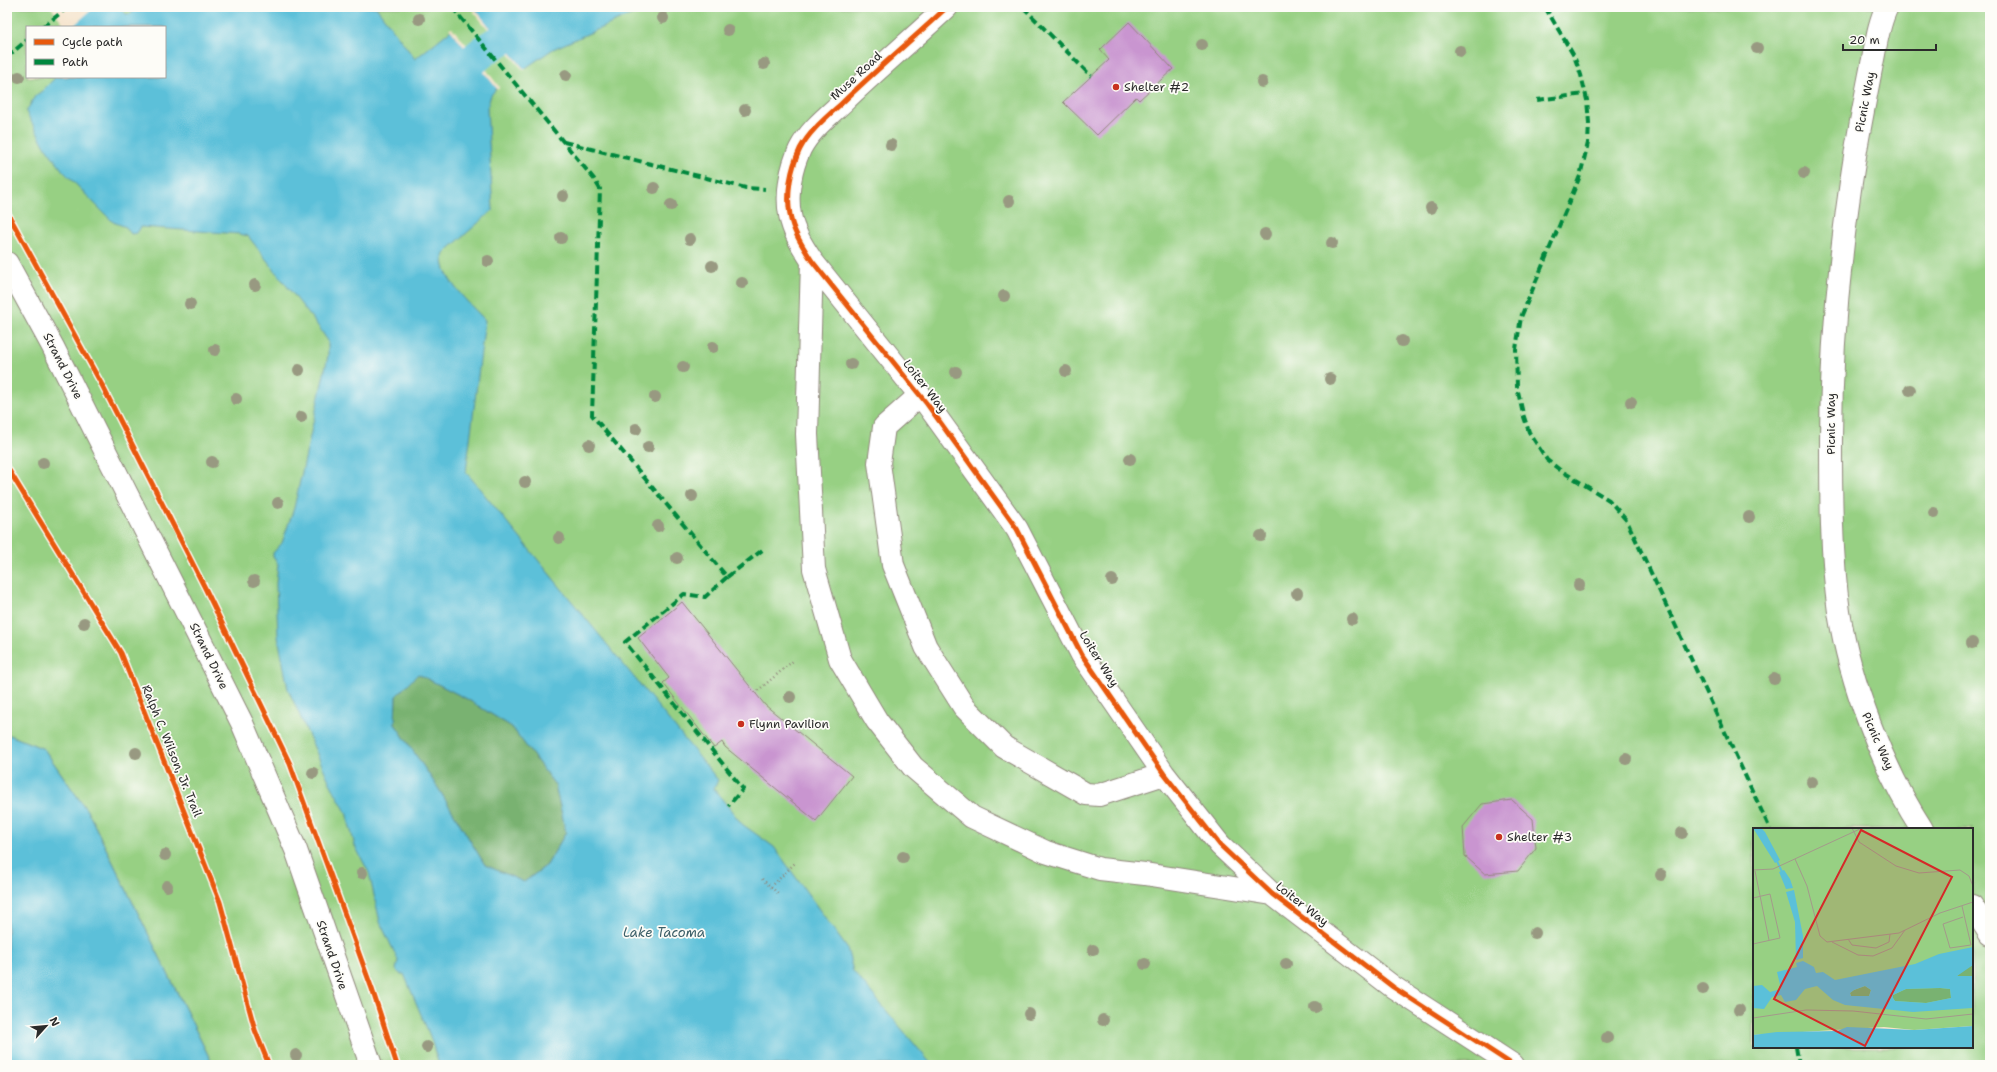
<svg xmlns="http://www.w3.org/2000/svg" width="1997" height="1072" viewBox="0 0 1997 1072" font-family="'Shantell Sans',sans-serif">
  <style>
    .green { fill: #97d083; stroke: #617e57; fill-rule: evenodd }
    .forest { fill: #79b271; stroke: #526e4e }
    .water { fill: #5bc0d9; stroke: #437682; fill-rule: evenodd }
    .pier { fill: #f5e3cb }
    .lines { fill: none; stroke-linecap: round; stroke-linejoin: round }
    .canal { stroke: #5bc0d9; stroke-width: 32 }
    .building { fill: #c995d0 }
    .minor-casing { stroke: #90877b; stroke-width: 24 }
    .path { stroke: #90877b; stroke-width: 2.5; stroke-dasharray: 1 3; stroke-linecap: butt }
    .minor { stroke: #fff; stroke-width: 22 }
    .quiet { stroke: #00873e; stroke-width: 4; stroke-dasharray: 8 4; stroke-linecap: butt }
    .cycleway-casing { stroke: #fdfcf7; stroke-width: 8 }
    .cycleway { stroke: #e8590c; stroke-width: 5 }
    .tree { fill: #989981 }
    .poi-dot { fill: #c8321e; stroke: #fdfcf7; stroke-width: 1.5 }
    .labels { text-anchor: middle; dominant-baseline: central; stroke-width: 3.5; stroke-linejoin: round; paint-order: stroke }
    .street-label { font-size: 12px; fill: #2b2b2b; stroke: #fdfcf7 }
    .poi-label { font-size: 12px; fill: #2b2b2b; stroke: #fdfcf7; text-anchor: start }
    .water-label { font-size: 13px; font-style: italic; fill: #3c5f68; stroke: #fdfcf7 }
    .inset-river { fill: none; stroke: #5bc0d9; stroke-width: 2 }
    .inset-road { fill: none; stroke: #a4998b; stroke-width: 1 }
    .view { fill: #d62828; fill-opacity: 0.15; stroke: #d62828; stroke-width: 2 }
    .inset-edge { fill: none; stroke: #2b2b2b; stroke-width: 2 }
  </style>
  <rect width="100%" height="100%" fill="#fdfcf7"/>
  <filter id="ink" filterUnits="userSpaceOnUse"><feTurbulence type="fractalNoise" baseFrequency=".025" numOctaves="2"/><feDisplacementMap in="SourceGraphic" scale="8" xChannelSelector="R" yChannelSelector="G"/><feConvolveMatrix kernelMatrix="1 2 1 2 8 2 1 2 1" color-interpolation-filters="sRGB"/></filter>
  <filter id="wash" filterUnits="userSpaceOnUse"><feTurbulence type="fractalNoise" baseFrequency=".012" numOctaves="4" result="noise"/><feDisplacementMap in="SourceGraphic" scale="16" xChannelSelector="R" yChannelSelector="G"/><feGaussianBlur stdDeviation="0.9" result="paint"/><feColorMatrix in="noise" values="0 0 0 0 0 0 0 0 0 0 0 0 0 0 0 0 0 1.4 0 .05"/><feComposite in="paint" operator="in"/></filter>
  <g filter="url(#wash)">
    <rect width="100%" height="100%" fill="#f5e3cb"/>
    <path class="green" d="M7,7h1983v1058h-1777l-125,-253 -44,-63 -37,-15zM27,27h138v50h-138zM1754,829h218v218h-218z"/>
    <path class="forest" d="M418,674l49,25 45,28 43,58 11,47 -19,33 -23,17 -39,-17 -45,-74 -45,-67 1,-28z"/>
    <path class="water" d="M53,7h66l7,7h4l10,-7h236l39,52 36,-29 46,58 -6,7 -4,13 6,102 -49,43c-7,22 27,52 41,67l-19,152 252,308 -4,9 28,35 32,23 73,101 6,23 79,94h-493l-9,-29 -26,-62h-4l-4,-4 2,-10 -18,-38 -11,-49 -14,-27 -9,-34 -16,-29 -42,-94 -10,-52 -2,-53 2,-20 -5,-8v-3l9,-10 12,-35 34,-152v-15l-10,-15 -70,-90 -8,-2 -99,-7 -4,6 -6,1 -5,-7 -13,-5 -14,-14 -36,-37 -19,-26 -18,-33 9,-16 7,-5 14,-14h109v-50h-96zM418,674l49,25 45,28 43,58 11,47 -19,33 -23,17 -39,-17 -45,-74 -45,-67 1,-28z
      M482,7h167l-96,42 -29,20 -48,-58z
      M7,734l37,15 44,63 125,253h-206z"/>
    <path class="pier" d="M51,7h44l-23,20h-6z
      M475,9l49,60 2,1h-3l-49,-58z
      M449,28h3l25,29 22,30 -1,3z"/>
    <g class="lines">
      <path class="canal" d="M445,89c15,-15 30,-34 49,-45 24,-15 49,-26 75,-37"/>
    </g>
    <g id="blocks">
      <path class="building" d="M1129,22l44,47 -34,31 -3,-3 -39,38 -34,-33 46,-42 -9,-10z
        M682,602l83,103 87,71 -36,45 -91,-74 -3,-5 -8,6 -51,-65 6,-5 -31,-40z
        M1512,800l21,19 3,29 -18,23 -33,3 -20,-18 -2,-29 19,-23z"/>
    </g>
  </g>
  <g filter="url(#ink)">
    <use href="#blocks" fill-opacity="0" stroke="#90877b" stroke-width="1"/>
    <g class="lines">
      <defs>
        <path id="minor" d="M947,7c-34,32 -70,62 -104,95 -15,14 -33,28 -43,47 -9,19 -14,44 -10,66 3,17 13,32 22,46l115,143 90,125 65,126 82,119 56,71 52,49 121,93 120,78
          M1887,7c-9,17 -11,39 -15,57 -6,31 -12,61 -17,92 -15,94 -24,188 -24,283 0,58 0,116 8,173 11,71 44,157 83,217
          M812,261l-5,173 7,135 26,90 37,62 36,46 59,50 74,35 54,17 45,5 127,20
          M7,263l46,84 189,376 54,127 75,215
          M920,395l-36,32 -5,36 14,102 33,82 38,60 40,40 82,47 13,1 65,-21
          M1972,906l18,28"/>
      </defs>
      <use href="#minor" class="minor-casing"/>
      <path class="path" d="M755,693l38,-32
        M762,879l17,15
        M771,887l24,-24"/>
      <use href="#minor" class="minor"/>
      <path class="quiet" d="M452,7l142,172 6,10 -8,226 135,162 38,-29
        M1023,7l68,69
        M1545,7l29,49 7,19 6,25 2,23 -1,20 -8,33 -59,141 -5,32 1,38 6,27 6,18 18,28 13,10 49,30 18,21 143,308
        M43,27l25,-20
        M7,57l20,-17
        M1537,100l48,-6
        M564,142l182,46 19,1
        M727,577l-22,20 -21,-3 -59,48 118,147 -15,17
        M1796,1047l3,18"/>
      <defs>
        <path id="cycleway" d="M947,7c-34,32 -70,62 -104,95 -15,14 -33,28 -43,47 -9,19 -14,44 -10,66 3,17 13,32 22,46l115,143 90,125 65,126 82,119 56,71 52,49 121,93 120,78
          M7,212l95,173 103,203 85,176 82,225 25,76
          M7,467l114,186 99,249 35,128 14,35"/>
      </defs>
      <use href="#cycleway" class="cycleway-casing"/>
      <use href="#cycleway" class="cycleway"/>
    </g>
    <g class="tree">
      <circle cx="663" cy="18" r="6"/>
      <circle cx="419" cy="19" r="6"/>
      <circle cx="728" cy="30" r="6"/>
      <circle cx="1202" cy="45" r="6"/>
      <circle cx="1757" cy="48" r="6"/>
      <circle cx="1460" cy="51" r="6"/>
      <circle cx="764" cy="64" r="6"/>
      <circle cx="566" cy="75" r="6"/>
      <circle cx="19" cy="77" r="6"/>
      <circle cx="1262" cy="82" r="6"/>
      <circle cx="745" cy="110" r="6"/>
      <circle cx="891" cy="145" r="6"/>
      <circle cx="1804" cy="173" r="6"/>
      <circle cx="654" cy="188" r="6"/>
      <circle cx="563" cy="196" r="6"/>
      <circle cx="1009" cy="201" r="6"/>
      <circle cx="671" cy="205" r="6"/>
      <circle cx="1431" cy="208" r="6"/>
      <circle cx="1265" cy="234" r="6"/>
      <circle cx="561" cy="238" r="6"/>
      <circle cx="690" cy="239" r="6"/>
      <circle cx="1332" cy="243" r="6"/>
      <circle cx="488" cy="261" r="6"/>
      <circle cx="712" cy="266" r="6"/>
      <circle cx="742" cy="283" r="6"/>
      <circle cx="255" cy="285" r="6"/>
      <circle cx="1004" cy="296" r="6"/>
      <circle cx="190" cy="304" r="6"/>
      <circle cx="1402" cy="341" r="6"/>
      <circle cx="713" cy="347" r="6"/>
      <circle cx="215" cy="350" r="6"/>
      <circle cx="851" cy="364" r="6"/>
      <circle cx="683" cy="367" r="6"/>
      <circle cx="299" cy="370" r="6"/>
      <circle cx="1066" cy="371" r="6"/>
      <circle cx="956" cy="372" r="6"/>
      <circle cx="1330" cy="379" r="6"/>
      <circle cx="1910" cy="390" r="6"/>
      <circle cx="655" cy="397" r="6"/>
      <circle cx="236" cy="399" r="6"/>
      <circle cx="1631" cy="402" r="6"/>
      <circle cx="301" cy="417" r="6"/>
      <circle cx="636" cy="429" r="6"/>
      <circle cx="589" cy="445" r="6"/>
      <circle cx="648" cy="447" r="6"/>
      <circle cx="1130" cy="459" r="6"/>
      <circle cx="212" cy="462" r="6"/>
      <circle cx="43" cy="463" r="6"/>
      <circle cx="525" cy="482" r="6"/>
      <circle cx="692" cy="496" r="6"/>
      <circle cx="278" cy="503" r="6"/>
      <circle cx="1934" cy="513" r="6"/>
      <circle cx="1749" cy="517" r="6"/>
      <circle cx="658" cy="526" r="6"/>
      <circle cx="1261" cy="536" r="6"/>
      <circle cx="559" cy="538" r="6"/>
      <circle cx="677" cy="558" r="6"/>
      <circle cx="1112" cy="580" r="6"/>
      <circle cx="254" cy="581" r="6"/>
      <circle cx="1579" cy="585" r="6"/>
      <circle cx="1297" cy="593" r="6"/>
      <circle cx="1352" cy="619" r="6"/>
      <circle cx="84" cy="623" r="6"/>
      <circle cx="1972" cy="643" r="6"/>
      <circle cx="1774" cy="679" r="6"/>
      <circle cx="790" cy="697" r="6"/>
      <circle cx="136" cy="753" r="6"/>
      <circle cx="1626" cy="759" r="6"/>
      <circle cx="313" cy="773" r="6"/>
      <circle cx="1812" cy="782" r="6"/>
      <circle cx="1682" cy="833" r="6"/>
      <circle cx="165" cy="855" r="6"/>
      <circle cx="903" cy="857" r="6"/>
      <circle cx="362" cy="873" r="6"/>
      <circle cx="1661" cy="875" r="6"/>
      <circle cx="167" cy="886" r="6"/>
      <circle cx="1535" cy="933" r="6"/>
      <circle cx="1093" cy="950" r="6"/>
      <circle cx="1145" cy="964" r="6"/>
      <circle cx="1286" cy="964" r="6"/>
      <circle cx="1703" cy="989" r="6"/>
      <circle cx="1315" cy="1007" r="6"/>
      <circle cx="1739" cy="1010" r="6"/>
      <circle cx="1029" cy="1014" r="6"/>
      <circle cx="1103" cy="1020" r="6"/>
      <circle cx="1607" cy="1038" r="6"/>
      <circle cx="427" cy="1047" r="6"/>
      <circle cx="296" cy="1055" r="6"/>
    </g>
  </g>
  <g class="poi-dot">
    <circle cx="1116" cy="87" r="4"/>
    <circle cx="741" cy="724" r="4"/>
    <circle cx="1499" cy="837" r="4"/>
  </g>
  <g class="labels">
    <g class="street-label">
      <text transform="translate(856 76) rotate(-43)">Muse Road</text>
      <text transform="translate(1865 102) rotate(-79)">Picnic Way</text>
      <text transform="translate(63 366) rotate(63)">Strand Drive</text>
      <text transform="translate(925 386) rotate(52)">Loiter Way</text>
      <text transform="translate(1831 424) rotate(-90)">Picnic Way</text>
      <text transform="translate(209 656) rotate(64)">Strand Drive</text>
      <text transform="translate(1099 659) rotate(58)">Loiter Way</text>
      <text transform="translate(1878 741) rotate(66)">Picnic Way</text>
      <text transform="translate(172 751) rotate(68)">Ralph C. Wilson, Jr. Trail</text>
      <text transform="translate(1302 904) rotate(38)">Loiter Way</text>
      <text transform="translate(332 955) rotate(71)">Strand Drive</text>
    </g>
    <g class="poi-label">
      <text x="1124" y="87">Shelter #2</text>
      <text x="749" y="724">Flynn Pavilion</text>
      <text x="1507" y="837">Shelter #3</text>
    </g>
    <g class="water-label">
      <text x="664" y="932">Lake Tacoma</text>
    </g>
  </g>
  <g transform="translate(1753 828)">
    <rect width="220" height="220" fill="#f5e3cb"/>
    <path d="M0,0h220v198l-59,4 -30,-3 -131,8z" fill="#97d083"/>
    <path d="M220,137v11h-16l8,-7zM112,158l6,4 -2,6h-18l-1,-3 4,-3zM187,160l10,1 1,9 -25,5 -31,-2 -2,-3v-3l13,-6z" fill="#79b271"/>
    <path d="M0,0h8l4,4 15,28 -5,3zM31,42l6,9 3,9 -7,1 -7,-17zM41,62l9,46v22l-7,2 -1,-38 -9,-30zM220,119v18l-16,11h16l-1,32 -59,4 -68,-7 -12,-5 -16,-14 -12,3 -9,11 -11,2 -4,-7 -9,2 -8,12 -11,-1v-22l9,-1 8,7 11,-3 -4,-17 20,-5 -1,-4 7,-2 11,6 2,6 7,-1 12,8 80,-16 24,-10zM112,158l6,4 -2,6h-18l-1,-3 4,-3zM187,160l10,1 1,9 -25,5 -31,-2 -2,-3v-3l13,-6zM220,198v22h-220v-13l24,-3 60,-1 10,-4 67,3z" fill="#5bc0d9" fill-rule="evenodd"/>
    <path class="inset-river" d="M23,31l7,15"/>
    <path class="inset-road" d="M99,0l7,14 37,24 23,7 41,-3 9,6 4,10M42,31l12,27 13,50 7,6 72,-9 41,-20 33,-11M0,42l20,-1 89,-41M2,43l14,69M0,70l17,-4 10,44 -27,6M209,78l9,39 -21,3 -7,-24 20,-7M95,111l4,6 24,3 13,-6 1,-8M79,114l26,13 15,1 19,-8 13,-18M0,190l53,-8 47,1 73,8 47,-5"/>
    <path class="view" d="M108,2l91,47 -87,169 -91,-47z"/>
    <rect width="220" height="220" class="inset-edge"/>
  </g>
  <rect width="1997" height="1072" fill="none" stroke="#fdfcf7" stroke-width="24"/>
  <rect x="26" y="26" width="140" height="52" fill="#fdfcf7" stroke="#a9a8a5"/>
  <rect x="34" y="39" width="20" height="6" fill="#e8590c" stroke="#a9a8a5"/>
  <text x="62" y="46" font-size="12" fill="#2b2b2b">Cycle path</text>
  <rect x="34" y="59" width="20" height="6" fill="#00873e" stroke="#a9a8a5"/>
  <text x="62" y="66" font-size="12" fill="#2b2b2b">Path</text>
  <g transform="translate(46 1026) rotate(63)" stroke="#fdfcf7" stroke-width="3" paint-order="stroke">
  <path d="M0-3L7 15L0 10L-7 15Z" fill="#2b2b2b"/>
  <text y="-6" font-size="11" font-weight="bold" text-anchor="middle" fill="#2b2b2b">N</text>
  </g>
  <path d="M1843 44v6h93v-6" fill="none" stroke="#2b2b2b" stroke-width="2"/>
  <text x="1849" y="44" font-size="12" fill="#2b2b2b" stroke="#fdfcf7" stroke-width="3" paint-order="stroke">20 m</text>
</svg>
